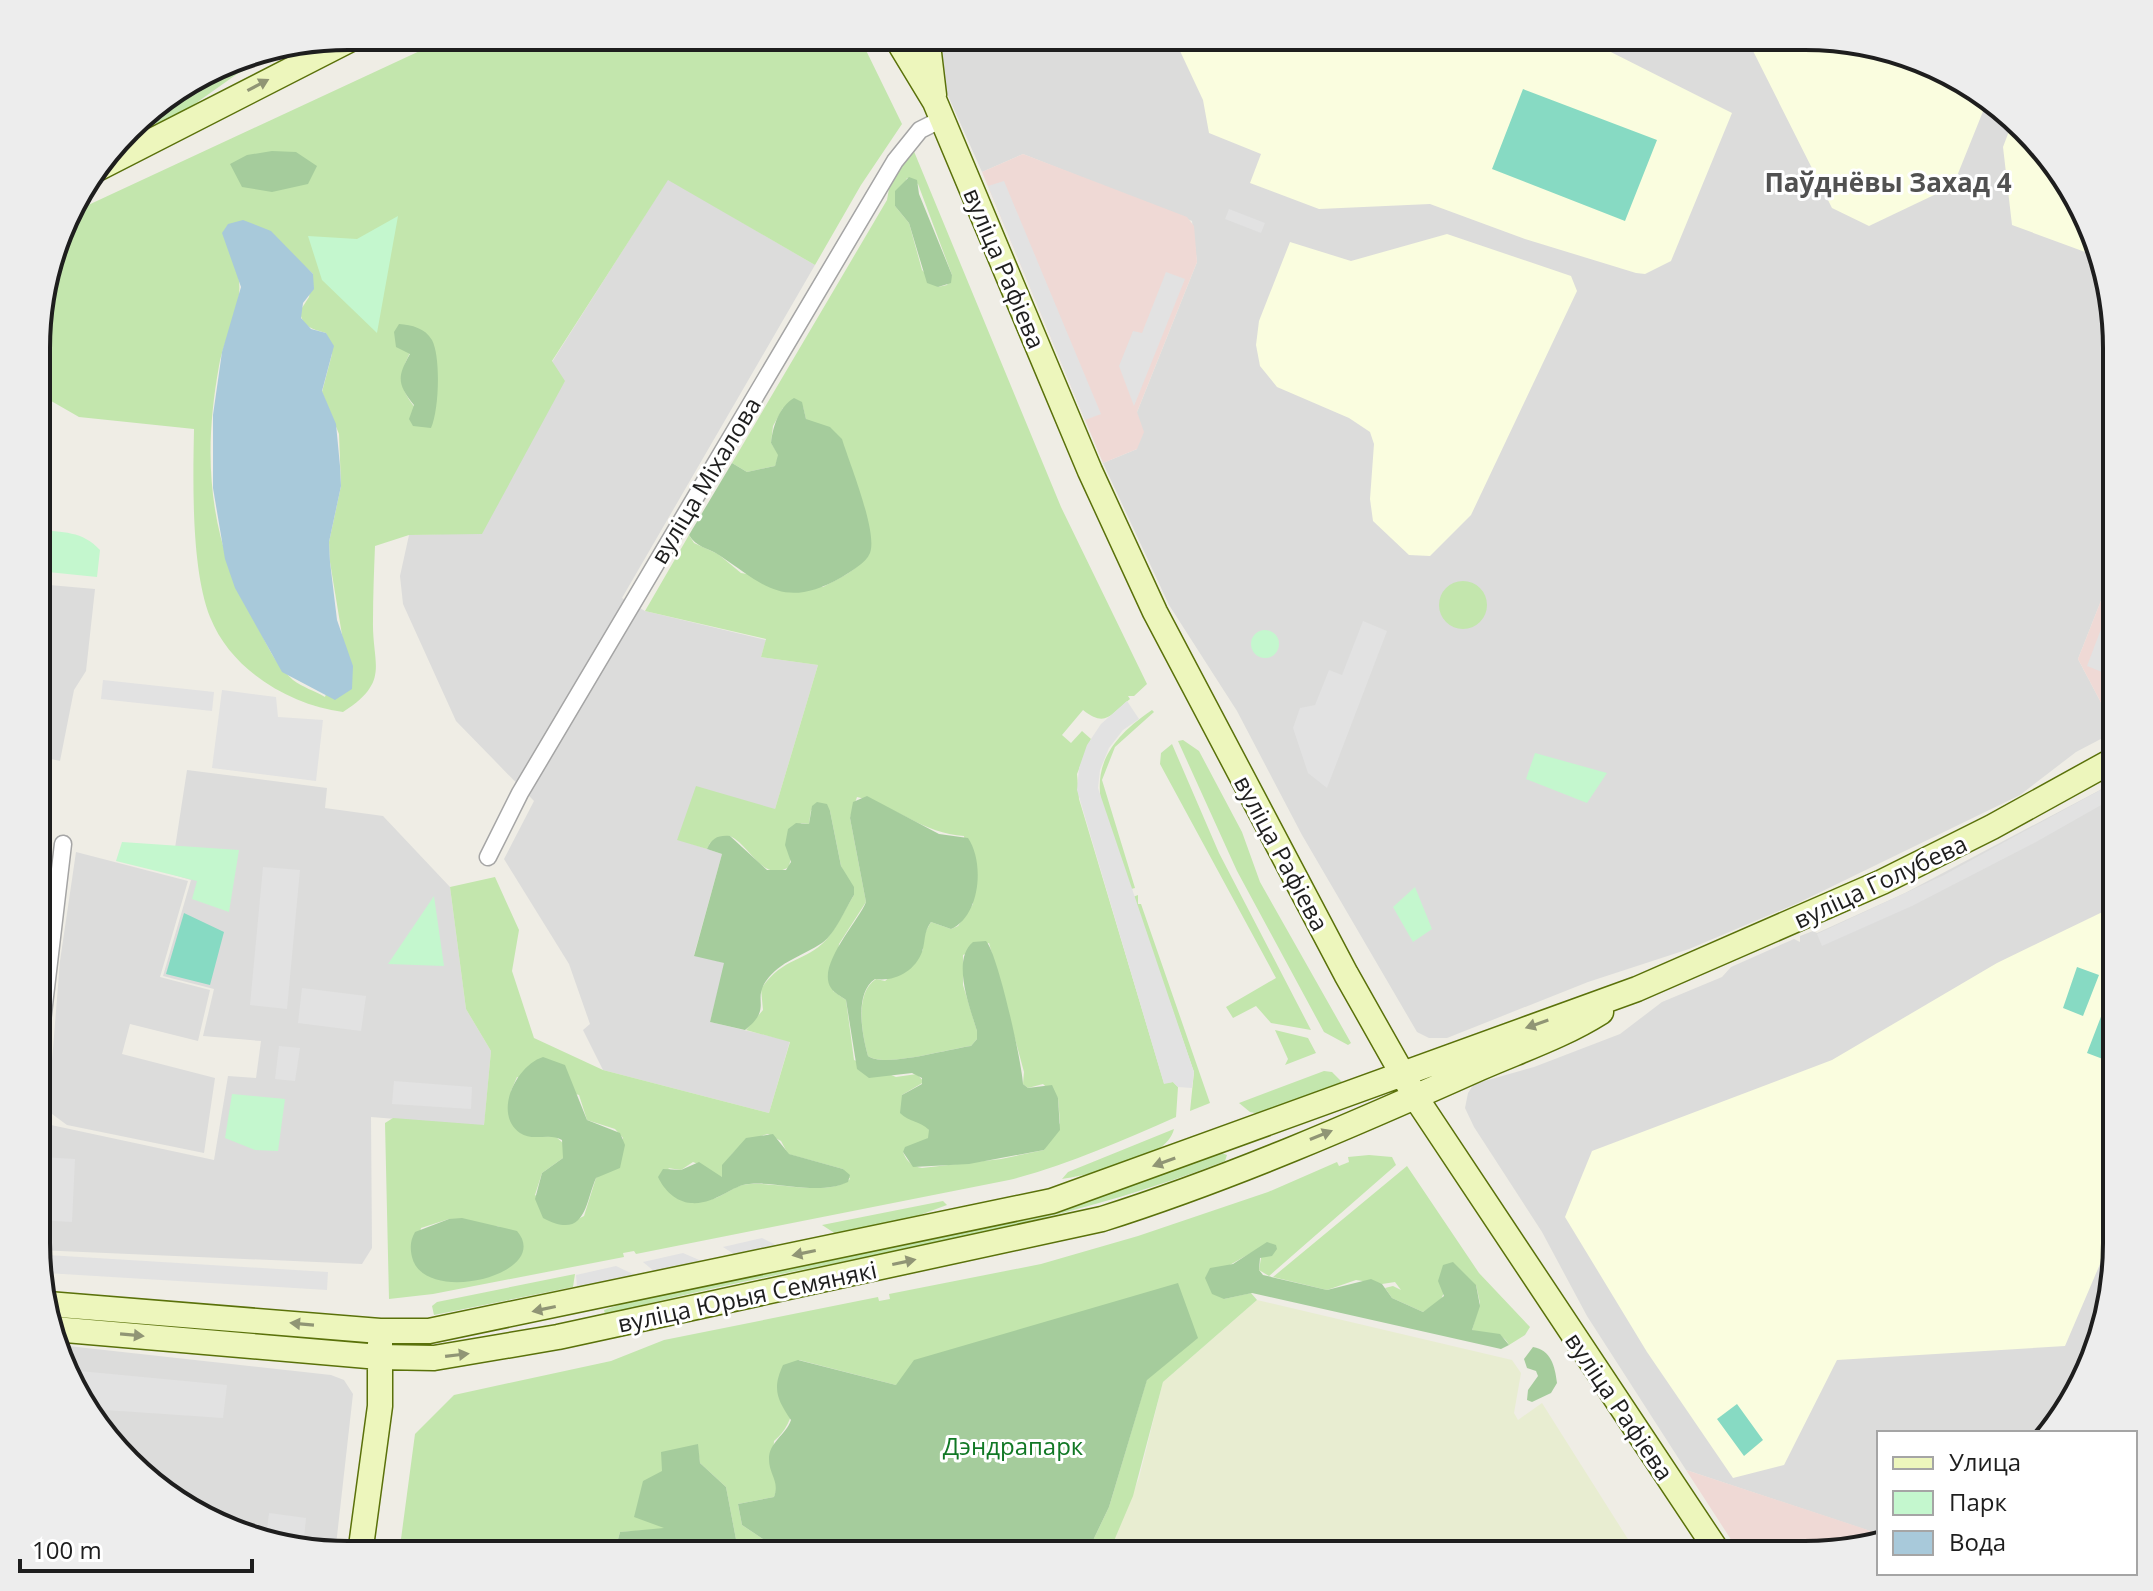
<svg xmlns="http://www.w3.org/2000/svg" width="2153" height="1591" viewBox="0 0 2153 1591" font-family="'Open Sans',sans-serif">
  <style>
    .residential { fill: #dcdcdb }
    .commercial { fill: #efd9d5 }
    .education { fill: #fafddf }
    .farmland { fill: #e8edd1 }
    .grass { fill: #c3e6ad; fill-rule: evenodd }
    .forest { fill: #a5cc9c }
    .park { fill: #c4f7ce }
    .pitch { fill: #87dac3 }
    .parking { fill: #e2e2e2 }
    .water { fill: #a8c9da }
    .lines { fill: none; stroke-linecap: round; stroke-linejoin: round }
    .minor-casing { stroke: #a5a5a5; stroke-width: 19 }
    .secondary-casing { stroke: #5a710a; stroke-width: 27 }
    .minor { stroke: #fff; stroke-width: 16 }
    .secondary { stroke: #edf6bc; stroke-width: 24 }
    .oneway { fill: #909575 }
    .labels { text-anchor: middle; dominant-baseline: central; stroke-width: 6; stroke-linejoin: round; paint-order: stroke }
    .street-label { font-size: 24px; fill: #1e1e1e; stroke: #fff }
    .park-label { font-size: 24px; fill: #117825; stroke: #fff }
    .neighbourhood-label { font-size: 26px; font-weight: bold; fill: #515151; stroke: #fff }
    .rim { fill: none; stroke: #1e1e1e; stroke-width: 4 }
  </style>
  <rect width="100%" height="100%" fill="#efede5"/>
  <path class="residential" d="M932,36l893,1 99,23 86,53 75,98 32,137v212l-39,99 38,72 -40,21 -56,43 -222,108 -109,46 -101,33 -141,56h-18l-12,-6 -115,-197 -65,-124 -68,-106 -66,-142 34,-14v-37l60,-150 -5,-41 -169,-67 -41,18 -40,-90z
    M668,179l147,86 -193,333 23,13 121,29 -5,17 57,8 -43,144 -98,30 45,15 -28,101 31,8 -15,59 80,19 -21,72 -166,-43 -20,-40 7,-6 -21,-60 -65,-105 30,-58 -78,-80 -53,-117 -3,-28 9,-41 73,-2 70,-171z
    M38,584l57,5 -9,82 -12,19 -14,71 -22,-5z
    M187,770l140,18 -2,20 58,8 67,71 16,122 25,42 -7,75 -113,-9 1,131 -10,16 -325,-14v-128l177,38 14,-84 28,2 5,-37 -58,-5 11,-47 -51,-13 28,-96 -20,-6z
    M2117,781l-1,483 -23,99 -44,70h-170v101l-193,-64 -99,-154 -45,-84 -68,-105 -9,-19 3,-15 6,-9 60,-17 86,-33 42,-32 60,-25 9,-10 63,-28 6,3v-6l13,-5 4,2 88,-40z
    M76,852l112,29 -28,96 50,13 -12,51 -68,-17 -8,30 93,24 -11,75 -137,-28 -19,-14 12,-150z
    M59,1345l272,30 13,5 9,14 -18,160 -106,-23 -86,-53 -75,-97z"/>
  <path class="commercial" d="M1023,154l164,63 7,9 3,36 -60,150 7,20 -7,17 -34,14 -121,-291z
    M2117,560v170l-1,1 -38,-72z
    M1686,1470l173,57 20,7v4l-74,17h-64z"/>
  <path class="education" d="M1173,36l408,1 151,76 -61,148 -26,13 -9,-1 -111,-34 -95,-35 -111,5 -69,-26 11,-29 -52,-21 -6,-33z
    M1746,37h79l99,23 64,39 -35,87 -84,40 -37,-18z
    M2014,118l71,93 11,45 -84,-31 -9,-78z
    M1447,234l124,42 6,15 -106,224 -41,41 -21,-1 -36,-34 -3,-22 4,-55 -4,-12 -21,-14 -72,-31 -17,-21 -4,-21 3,-24 31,-79 61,19z
    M2117,905l-1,347 -13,5 -38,89 -228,14 -53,105 -51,13 -86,-126 -82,-135 27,-66 240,-91 165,-97z"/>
  <path class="farmland" d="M1257,1300l255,60 9,13 -7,40 4,7 24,-17 96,152h-530l31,-77 24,-96z"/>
  <path class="grass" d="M452,36h407l43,88 -41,61 -46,80 -147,-85 -116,181 13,20 -83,153 -73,1 -34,11c-1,25 -2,50 -2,75 -1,44 18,60 -30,91 -54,-7 -112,-42 -133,-95 -19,-49 -17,-135 -16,-188l-115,-12 -40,-23v-87l32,-94zM288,251l25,23 -4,23 -9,14c2,16 12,18 26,22l6,21 -10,38 17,42 2,52 -12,56 1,20 13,79 -18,56c-10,-6 -23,-10 -32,-17 -18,-15 -26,-36 -37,-56 -47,-83 -54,-164 -37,-258 6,-34 29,-64 17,-99zM410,353l21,75c-21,-29 -40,-39 -21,-75z
    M296,45l-59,29 -55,39 -65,31c31,-37 132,-91 179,-99z
    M913,149l148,358 86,177 -13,12h-6l2,3c-20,16 -24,29 -47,11l-21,25 9,8 11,-12 9,8 -14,35 2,25 85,284 9,-1 5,5 -2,30c-55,24 -108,48 -167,63l-373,74 -2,-3 -11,2 1,4 -191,37 -44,5 -4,-176 8,-5 91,7 7,-74 -25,-42 -16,-122 45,-10 24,53 -7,41 22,67 69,32 166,43 21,-71 -44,-12 17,-20 -2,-21c21,-32 45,-27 65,-49 11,-13 19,-31 28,-45l-13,-29 -11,-55 -19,-1 -2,14 -8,-1 -14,27 4,6 -2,11c-27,16 -38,-21 -59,-31l-20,7 -3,6 -30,-9 19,-54 79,23 43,-144 -57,-8 5,-18 -121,-28 44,-76 5,8 24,11 23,19 82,14c22,-12 46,-21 48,-48l-65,-120 -3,-12 -20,1 -10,18 -2,17 8,12 -4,11 -28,6 -15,-9 155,-263 3,-17zM907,178l11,6 34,91 -5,10 -9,2 -16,-17 -13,-47 -14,-17zM857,797c38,8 67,37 107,39l9,68 -15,22 -7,3 -20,-7 -9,16 1,12 -38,31 -9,-2c-22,14 -14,55 -8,77 17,12 79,-7 103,-10l6,-7v-8l-14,-46v-30l26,-12 35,129 -1,12 5,4 15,-4 15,14 2,25 -16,27 -43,9 -79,9c-10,-2 -15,-6 -19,-16l26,-14v-8l-27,-35 22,-13 -7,-8 -21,3 -42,-17 -8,-60 -13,-9 6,-47 27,-42 -16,-84zM517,1077l62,18 8,25 28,9 8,9 -19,35 -8,5 -12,38 -12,6 -37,-27 7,-22 21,-15 1,-14 -9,-8 -19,1 -25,-46zM768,1134l13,7 7,13 55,15 7,10c-19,18 -75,3 -100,5 -15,0 -26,13 -41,16l-41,-32 13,2 12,-8c12,4 19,14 29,15 2,-23 24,-38 46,-43zM449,1219c18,1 34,10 51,7l-86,37 7,-35z
    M1439 605a24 24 0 1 1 48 0a24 24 0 1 1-48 0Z
    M1152,710l2,2 -39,35 -13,33 33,108 -4,1c-28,-78 -62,-123 21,-179z
    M1183,740l16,11 43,81 18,50 91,161 -3,2 -24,-13 -87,-161 -59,-130z
    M1172,744l47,109 92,177 -40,-7 -15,-17 -23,12 -7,-11 50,-29 -116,-214 1,-11z
    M1138,895v9h3l69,199 -20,8 4,-39 -61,-175z
    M1275,1030l33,8 8,15 -31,12 3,-6z
    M1324,1071l8,1 11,11 -83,31 -10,-2 -11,-9z
    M1174,1129c-8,33 -83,45 -112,50l6,-7z
    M1219,1152l8,3 -2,6c-199,78 -414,98 -620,154l-1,-5 44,-15 399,-82z
    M1369,1155l23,2 4,8 -127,111 -10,-6 4,-24 -35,20 -4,33 27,-6 6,7 -94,82 -30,114 -25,59h-22l23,-48 38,-128 50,-41 -301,47 -97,-25c-4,29 -1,62 -25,81l-2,31 6,14 -4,11 -36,7 4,21 45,30h-48l-13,-68 -26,-24 -3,-19 -31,85 -46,3 -6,22h-215l16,-120 39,-39 157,-34 53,-21 214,-43 1,4 11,-2 -1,-5 152,-30 97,-28 130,-44 69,-30 2,4 10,-4 -1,-5z
    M1407,1166l72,107 51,54 -5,8 -16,10c-9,-17 -23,-8 -37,-15l8,-27 -4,-18 -32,7 -3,8 -18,12 -31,-14 -7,-10 8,-2 8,4 -6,-8 -13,2 -26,-4 -29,10 -54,-13z
    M943,1201l4,4 -41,15 -70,14 -14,-9z
    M575,1274l-2,13 -139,28 -2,-9 5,-4z"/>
  <path class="forest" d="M272,151l24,1 21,14 -9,18 -36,8 -30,-5 -12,-23 17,-9z
    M909,177l8,3 2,14 33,81 -1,8 -13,4 -11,-4 -18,-60 -14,-17v-15z
    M399,324c13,1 26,4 33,16 9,17 7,71 -1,88l-18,-2 -4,-7 5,-14c-17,-21 -17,-28 -4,-51l-14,-7 -2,-15z
    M794,398l8,4 4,17 24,8 12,12c7,23 36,93 28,114 -4,10 -19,18 -28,24 -58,33 -77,9 -123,-22 -11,-7 -23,-8 -30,-20l43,-72 15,9 28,-6 3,-11 -7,-12c2,-17 8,-36 23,-45z
    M867,796l72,38 29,4c17,25 12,78 -17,91l-20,-7c-8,11 -5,18 -9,30 -7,19 -27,30 -47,27 -21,14 -13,55 -7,77 16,12 80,-7 103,-10l6,-7v-8c-7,-23 -26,-71 -4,-89l13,-1c12,13 36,122 37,143l5,4 24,-3 6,13 2,32 -16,20 -75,14 -56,3 -10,-15 2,-5 23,-9 1,-8c-9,-9 -20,-8 -29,-17l2,-18 20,-11v-6l-10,-5 -43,5 -12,-9 -11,-69c-5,-4 -12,-7 -15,-12 -15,-22 27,-66 35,-86l-16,-84 3,-16z
    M817,802l10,2 3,7 11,55 13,21v8c-9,14 -18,38 -32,48 -19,13 -42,18 -56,38 -14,20 7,27 -21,49l-35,-8 14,-59 -30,-7 28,-102 -15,-5c5,-11 11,-14 23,-13l37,34h19l5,-8 -6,-17 3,-16 8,-6 13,1 3,-18z
    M543,1057l22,8 22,55 33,13 5,12 -5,23 -24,10c-11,25 -10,63 -53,40l-8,-19 7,-26 21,-15 -1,-18c-12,-8 -29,2 -42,-7 -28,-20 -3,-68 23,-76z
    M773,1134l16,20 54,15 7,6 -2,7c-30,14 -67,-1 -99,2 -17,1 -34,21 -58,19 -15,-1 -27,-13 -33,-26l5,-8 18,1 18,-8 23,15v-12l24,-27z
    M462,1218l55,13c37,43 -93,76 -105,26 -2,-9 -2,-16 3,-25l34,-13z
    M1267,1242l9,3 1,4 -5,7 -12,2 -1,12 4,5 64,15 44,-11 11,5 10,14 31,14 21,-16 -6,-15 5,-16 10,-3 23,23 4,21 -8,24 28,4 9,11 -8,4 -249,-56 -28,6 -12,-5 -7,-16 5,-10 23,-4z
    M1178,1283l20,55 -51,42 -38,127 -23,48h-299l-45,-30 -4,-21 36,-7c6,-16 -5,-22 -5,-38 0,-17 17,-24 22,-39 -14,-21 -19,-31 -8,-55l15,-5 98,25 18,-25z
    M1533,1347c18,3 22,19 24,36l-6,10 -19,9 -5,-2 1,-10 10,-14 -2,-5 -9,-3 -3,-9z
    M698,1444l2,19 26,24 13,68 -125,-1 6,-22 44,-4 -30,-11 9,-36 19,-10 -1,-19z"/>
  <path class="park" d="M398,216l-21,117 -55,-53 -14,-44 49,3z
    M38,530c24,2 45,1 62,20l-3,27 -59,-6z
    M1251 644a14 14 0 1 1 28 0a14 14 0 1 1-28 0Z
    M1535,753l72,20 -20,30 -61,-24z
    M122,842l117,8 -10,62 -37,-13 5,-18 -81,-20z
    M1415,887l17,42 -19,13 -20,-35z
    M434,896l10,70 -56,-2z
    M232,1094l53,5 -7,52 -23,-1 -30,-12z"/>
  <path class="pitch" d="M1523,89l134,51 -32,81 -133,-52z
    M184,913l40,19 -14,53 -44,-11z
    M2077,967l22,8 -16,41 -20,-8z
    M2117,975l-1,89 -29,-11z
    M1737,1404l26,36 -19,16 -27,-37z"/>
  <path class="parking" d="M1004,181l97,233 -16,6 -97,-234z
    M1229,209l36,14 -4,10 -36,-14z
    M1166,272l19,7 -51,127 -15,-40 14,-35 9,2z
    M2117,587v91l-30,-12z
    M1363,621l24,10 -60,157 -19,-15 -15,-45 7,-20 15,-3 14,-35 13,5z
    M103,680l111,12 -2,19 -111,-12z
    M222,690l54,7 2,20 45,3 -7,61 -104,-13z
    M1127,701l12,18 -16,11 -14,18 -9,22 -2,18 96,284 -2,16 -14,-1 -5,-5 -9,2 -87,-294 2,-22 8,-23 14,-21z
    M2117,781v15l-81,46 -124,64 -90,40 -5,-12 127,-59z
    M263,867l37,3 -13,139 -37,-4z
    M302,988l64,8 -5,35 -63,-8z
    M279,1046l21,2 -5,33 -20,-2z
    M394,1081l78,6 -1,22 -79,-5z
    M40,1157l35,2 -3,63 -35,-2z
    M762,1238l18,9 -43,9 -14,-9z
    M683,1253l21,9 -49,10 -12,-10z
    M47,1255l281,17 -1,18 -281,-17z
    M616,1266l21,10 -60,11 -1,-12z
    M69,1370l158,15 -4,33 -133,-9 -22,-28z
    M269,1513l37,5 -3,31 -37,-9z"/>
  <path class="water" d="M243,220l28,11 42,43 1,15 -11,14 -2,15 10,11 15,4 8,13 -12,45 14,33 4,42 1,20 -12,56 1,20 7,58 16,46 -1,23 -17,11 -53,-28 -47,-84 -10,-29 -12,-71v-73l9,-63 19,-65 -19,-54 6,-9z"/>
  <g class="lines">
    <defs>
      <path id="minor" d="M488,857l32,-64 375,-632 25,-31 22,-11
        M37,1064l26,-220"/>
      <path id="secondary" d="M895,36l40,66 155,369 65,141 191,362 70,124 304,457
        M927,36l7,59
        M97,169l260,-133
        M48,1304l332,27h49l623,-130 585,-212 245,-107 110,-55 125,-69
        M54,1329l325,28 55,1 124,-21 544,-118c129,-41 255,-96 378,-151 41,-18 83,-32 121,-56
        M360,1554l20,-148v-65"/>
    </defs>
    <use href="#minor" class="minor-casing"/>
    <use href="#secondary" class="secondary-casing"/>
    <use href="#minor" class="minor"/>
    <use href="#secondary" class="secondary"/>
  </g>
  <defs><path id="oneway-solid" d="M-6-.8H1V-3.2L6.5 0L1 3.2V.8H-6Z" transform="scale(2)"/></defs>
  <g class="oneway">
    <use href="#oneway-solid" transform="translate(258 85) rotate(-28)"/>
    <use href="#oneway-solid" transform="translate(1537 1024) rotate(161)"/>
    <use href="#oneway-solid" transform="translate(1321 1135) rotate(-22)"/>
    <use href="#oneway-solid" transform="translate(1164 1162) rotate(160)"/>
    <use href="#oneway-solid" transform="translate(804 1253) rotate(168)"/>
    <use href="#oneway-solid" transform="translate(904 1262) rotate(-12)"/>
    <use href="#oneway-solid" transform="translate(544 1309) rotate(168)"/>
    <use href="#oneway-solid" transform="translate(302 1324) rotate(-175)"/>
    <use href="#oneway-solid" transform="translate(132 1335) rotate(5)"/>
    <use href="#oneway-solid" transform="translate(457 1355) rotate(-7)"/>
  </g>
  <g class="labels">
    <g class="street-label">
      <text transform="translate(1005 268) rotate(67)">вуліца Рафіева</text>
      <text transform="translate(705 480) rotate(-59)">вуліца Міхалова</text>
      <text transform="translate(1282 853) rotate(62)">вуліца Рафіева</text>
      <text transform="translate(1880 881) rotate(-25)">вуліца Голубева</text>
      <text transform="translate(747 1296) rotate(-12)">вуліца Юрыя Семянякі</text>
      <text transform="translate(1620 1406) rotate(56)">вуліца Рафіева</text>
    </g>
    <g class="park-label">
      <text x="1013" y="1445">Дэндрапарк</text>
    </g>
    <g class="neighbourhood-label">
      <text x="1888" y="182">Паўднёвы Захад 4</text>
    </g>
  </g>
  <path d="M0 0H2153V1591H0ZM348 50H1805A298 298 0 0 1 2103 348V1243A298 298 0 0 1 1805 1541H348A298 298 0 0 1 50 1243V348A298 298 0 0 1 348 50Z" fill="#ededed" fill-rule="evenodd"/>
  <path class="rim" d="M348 50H1805A298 298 0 0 1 2103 348V1243A298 298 0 0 1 1805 1541H348A298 298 0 0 1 50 1243V348A298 298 0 0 1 348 50Z"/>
  <rect x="1877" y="1431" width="260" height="144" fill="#ffffff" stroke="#a5a5a5" stroke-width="2"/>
  <rect x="1893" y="1457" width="40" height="12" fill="#edf6bc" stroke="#a5a5a5" stroke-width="2"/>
  <text x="1949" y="1471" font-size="24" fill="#1e1e1e">Улица</text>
  <rect x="1893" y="1491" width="40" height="24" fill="#c4f7ce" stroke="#a5a5a5" stroke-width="2"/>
  <text x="1949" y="1511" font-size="24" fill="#1e1e1e">Парк</text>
  <rect x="1893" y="1531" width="40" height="24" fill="#a8c9da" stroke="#a5a5a5" stroke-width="2"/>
  <text x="1949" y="1551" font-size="24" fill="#1e1e1e">Вода</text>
  <path d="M20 1559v12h232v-12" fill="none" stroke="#1e1e1e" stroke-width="4"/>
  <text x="32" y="1559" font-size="24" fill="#1e1e1e" stroke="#ffffff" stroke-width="6" paint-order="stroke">100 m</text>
</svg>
